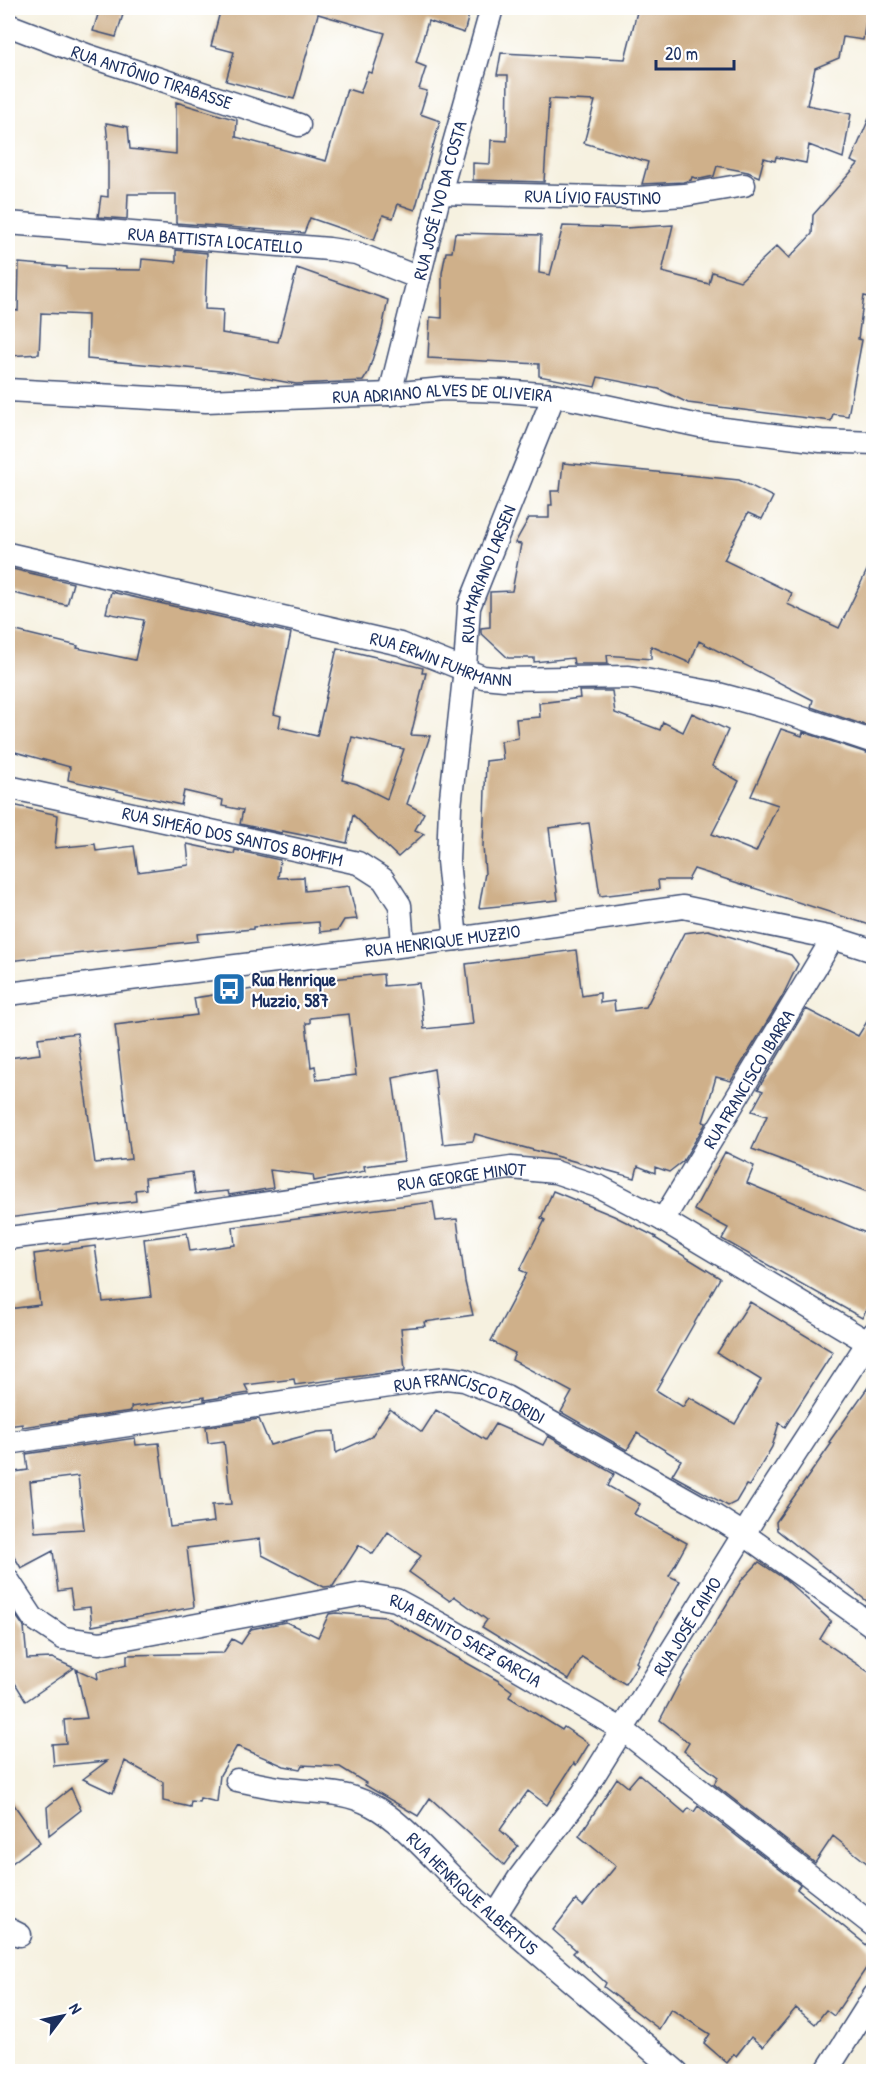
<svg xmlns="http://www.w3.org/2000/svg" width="881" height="2079" viewBox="0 0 881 2079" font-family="'Patrick Hand',sans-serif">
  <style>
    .building { fill: #cfb08a; fill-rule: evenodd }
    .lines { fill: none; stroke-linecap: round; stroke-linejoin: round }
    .street-casing { stroke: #3c4c72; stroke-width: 25 }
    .street { stroke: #fff; stroke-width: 22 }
    .labels { text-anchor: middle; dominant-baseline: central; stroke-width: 4.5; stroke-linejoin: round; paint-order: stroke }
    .street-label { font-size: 18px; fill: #1b2f5e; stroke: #fff }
    .poi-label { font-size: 18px; font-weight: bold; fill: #1b2f5e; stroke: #fff; text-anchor: start }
  </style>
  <rect width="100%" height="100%" fill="#fff"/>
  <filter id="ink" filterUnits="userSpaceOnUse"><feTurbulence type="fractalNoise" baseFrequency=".0167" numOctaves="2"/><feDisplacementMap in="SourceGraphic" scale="12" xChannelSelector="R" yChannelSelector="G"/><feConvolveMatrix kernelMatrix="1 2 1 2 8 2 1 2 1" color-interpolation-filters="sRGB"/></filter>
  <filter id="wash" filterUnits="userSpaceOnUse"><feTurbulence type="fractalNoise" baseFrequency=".008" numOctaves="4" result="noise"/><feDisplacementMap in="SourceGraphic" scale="24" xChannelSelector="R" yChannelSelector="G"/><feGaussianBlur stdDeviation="1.35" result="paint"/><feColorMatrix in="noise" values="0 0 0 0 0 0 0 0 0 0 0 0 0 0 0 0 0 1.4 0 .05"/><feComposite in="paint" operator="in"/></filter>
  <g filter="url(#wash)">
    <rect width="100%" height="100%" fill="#f6f1e0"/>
    <g id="blocks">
      <path class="building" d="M100,8h25l-9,29 -23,-6z
        M221,8h238l11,3 -6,22 -36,-12 -12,42 10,4 -7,22 8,2 -7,23 20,7 -25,89 -17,-6 -5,14 -10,-3 -9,25 -64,-22 -6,15 -128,-10v-29h-48l-1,25 -29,-2 3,-21 7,1v-53l-2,-21 22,4 2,22 46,5v-52l61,18 -1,17 90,24 21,-72 13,4 8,-21 4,1 13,-40 -67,-19 -24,85 -68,-18 8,-29 -23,-6z
        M638,8h230l-5,32 -20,-3 -4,21 -24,10 -8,37 44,9 -8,44 -34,-13 -3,18 -30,-6 -1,4 -11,-3 -5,19 -11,-5 -31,-6 -3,10 -14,3 -8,-2 -1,3 -8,2 -41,2 6,-22 -64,-19 11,-42 -46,-2 -5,83 -71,-2v-17l17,1 1,-24 16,1 1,-66h-11l4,-22 124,6z
        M873,109v189l-9,-2 -6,43 4,1 -14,76 -15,-2 -2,7 -143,-18 -29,-14 -61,-12 -3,10 -56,-11v-12l-111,-6 2,-41 12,1v-45l4,-21h6l3,-19 86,2 -2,38 11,2 13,-49 62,2 48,-3 -11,47 47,12 3,-12 28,9 37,-35 12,12 23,-24 1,-19 45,-51 -7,-3z
        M176,250l31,3 -2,56 18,1 -1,23 56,9 19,-74 91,32 -6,29 -14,44 -5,8 -67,3 -65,-12 -144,-13 1,-44 -47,-2 -2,41 -31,2v-47l10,2 1,-48 48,4v2l74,1 1,-11 34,3z
        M563,463l176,17 34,17 -11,22 -14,-6 -24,47 68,33 -5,11 52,24 34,-70v170l-62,-21 2,-7 -114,-59 -9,22 -39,-17v13l-44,-4 1,9h-34l-1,-6 -39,4v-4h-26l-27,-25v-5l9,-1v-35l22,-1 9,-47 -6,-1 14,-25h20v-13h3l-1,-14h9z
        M8,568l65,15 -6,22 -59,-13z
        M111,592l180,41 -17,81 7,2 -2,11 38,9 20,-88 86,20 -1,5h4l-15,62 19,1 -23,68 17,9 -9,17 9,4 -26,23 -45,-42 -6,28 -40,-9v2l-25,-5v2l-42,-9 3,-14 -21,-4 1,-6 -39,-9 -3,14 -113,-25 2,-13 -62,-17v-121l70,17 -1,2 58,12 9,-40 -38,-7zM352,737l52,12 -17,50 -30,-15 -15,-4z
        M579,691h33l3,22 45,17 3,-8 20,10 9,-19 36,17 -16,36 27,15 -27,53 44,18 22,-47 -27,-9 30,-67 21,7 1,-4 70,23v171l-179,-57 -6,11h-30l1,9 -59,7 -11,-73 -40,5 9,72 -79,8 6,-35 -2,-27 3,-85 17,-2 -2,-18 17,-3 -2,-19 24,-2 -1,-14 41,-5z
        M8,804l50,11 -3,33 40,-4 1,7 38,-5 4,26 51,-7 -2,-21 47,10 1,-4 45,10 -2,18 26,-1 1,14 44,-5 8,33 -13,1 -6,10 -18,2 -1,-10 -66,5v2l-56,5 1,7 -190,20z
        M708,930l83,25 7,9 -16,33 -51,84 -15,-4 -13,45 3,1 -23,38 -14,11 -14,-5v6l-17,-7 -3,12 -160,-44 -2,7 -30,3 -9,-75 -41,9 11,83 -40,5 1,5 -51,10 -1,-6 -43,-5 3,18 -44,7 -1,-4 -33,3 -3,-22 -47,6 1,11 -11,1 1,11 -128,17v-160l32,-4 -2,-16 39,-5 18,130 36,-4 -16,-134 82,-10 -3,-17 106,-16 83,-8 1,12 35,-3 5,46 49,-5 -7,-60 110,-14 6,46 18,-3v10l14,-2 1,10 31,-4 38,-74zM349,1014l7,61 -39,5 -2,-14 -4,1 -5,-44h4v-5z
        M806,1009l52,27 15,-24v182l-121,-45 15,-33 -15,-5 11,-20 -5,-2z
        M725,1152l29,14 -7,17 126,53v63l-11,19 -140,-79 6,-11 -34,-18z
        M553,1191l61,25 42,21 -1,1 65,40 -64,112 27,17 6,-10 46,27 26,-44 -44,-27 33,-51 83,50 -48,75 -6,-4 -7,24 -23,39 -3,-1 -10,17 -8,4 -56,-31 9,-15 -44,-27 -10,17 -66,-38 11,-20 -60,-32 3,-7 -24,-12 36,-68 -7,-3 25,-50 -4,-2z
        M433,1202l3,19 21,-2 8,63 8,33 -49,7 1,4 -24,2 4,42 -110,15 -1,-6 -49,6 4,8 -45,7v-3l-73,10v4l-109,16v-3l-14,2v-117l32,-4 -6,-51 61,-8 8,56 48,-5 -7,-58 43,-6 3,18 45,-6 -2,-18z
        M873,1380v226l-96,-76 -1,-8 55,-78 -2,-2z
        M390,1409l32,23 14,-22 49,30 10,-16 48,21 5,-9 66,38 -6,12 32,18 -6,10 53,29 -18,33 11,5 -44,81 2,2 -13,20 -43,-27 -13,23 -87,-53 5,-7 -33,-24 -4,5 -41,-29 12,-16 -33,-24 -15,22 -14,-9 -26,41 -9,1 -62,-32 -2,-16 -73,9 7,59 -102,19 -2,-19 -17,2 -3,-20 -12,2 -5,-40 -32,17 -13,-22v-73l20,-3 -2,-16 109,-16 1,7 23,-2 11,84 44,-5 -2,-17 19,-1 -7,-63 -16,2 -2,-16 53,-8 11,26 48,-13 16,-1 2,22 35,-16zM78,1476l6,53 -49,3 -5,-50z
        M759,1562l27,18 45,41 -11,18 53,36v193l-40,-32 -18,27 -101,-79 4,-7 -34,-26 5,-8 -29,-23 23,-44 58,-95z
        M8,1609h3l13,18 3,32 25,-1 22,10 -48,33 -11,-18 -7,5z
        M336,1613l49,4 20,11 92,52 15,11 -3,6 53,33 2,-3 25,17 -13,21 -2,-2 -27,42 -19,-14 -28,39 18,16 -14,19 -74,-67 -12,18 -53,-31 1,-2 -26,-16 -38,-2 -2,4 -16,-3 -47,-20 -17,29 -3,27 -17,-4 -1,4 -8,-1 -1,6 -27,-6v-19l-38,-21 -12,32 -30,-14 24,-18 -53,5 -2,-22 14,-1 -2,-23 23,-2 -11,-49 22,10 -1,-7 30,-8v-9l96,-2 9,-14 9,5 10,-15 35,-7 32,15 11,-23z
        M639,1774l46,39 4,-5 5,4 4,-6 102,79 -3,4 73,59 1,13 -37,55 -8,-6 -11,14 -19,-16 -33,39 -12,-10 -15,19 -2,-2 -7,9 -23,-20 6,-9 -39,-25 -12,20 -55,-42 2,-4 -33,-30 3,-3 -23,-20 23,-30 7,6 33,-40 -37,-30 38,-58 11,9z
        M71,1788l10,22 -32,25 -2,-28z
        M8,1796l32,46 -32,24z"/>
    </g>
  </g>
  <g filter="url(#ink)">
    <use href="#blocks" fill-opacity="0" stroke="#3c4c72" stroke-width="1.5"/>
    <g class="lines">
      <defs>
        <g id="street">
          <path id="s1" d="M8,25l81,31 210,69"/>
          <path id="s2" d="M440,193l198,5 47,-3 59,-10"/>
          <path id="s3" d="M8,223l321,26 27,4 63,25"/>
          <path id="s4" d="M8,390l198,11 184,-7 53,-5 60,2 51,4 146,31 121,15 53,2"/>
          <path id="s5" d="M390,394l50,-201 52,-185"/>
          <path id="s6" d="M8,554l392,90 83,33 21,2 125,-2 86,16 66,18 93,31"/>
          <path id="s7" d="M8,787l350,76 25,16 17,26 3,40"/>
          <path id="s8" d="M456,939l-8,-78 2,-54 15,-139 4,-61 85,-212"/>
          <path id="s9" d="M8,994l448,-55 227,-32 150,31 41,13"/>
          <path id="s10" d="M663,1220l170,-282"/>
          <path id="s11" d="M8,1238l100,-12 403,-58 44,4 45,15 63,33 211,126"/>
          <path id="s12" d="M8,1443l422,-63 17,-2 17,2 42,17 193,109 46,29 129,92"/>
          <path id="s13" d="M8,1580l25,38 30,20 37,5 263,-49 33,6 48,26 179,104 251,196"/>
          <path id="s14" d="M237,1780c16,3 32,7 49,9 29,4 57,1 85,16 32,16 66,59 95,85 69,62 141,121 211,182"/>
          <path id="s15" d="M495,1916l24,-38 64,-85 177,-285 114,-175"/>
          <path d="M8,1929l12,6"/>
          <path d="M826,2072l48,-76"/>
        </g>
      </defs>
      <use href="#street" class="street-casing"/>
      <use href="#street" class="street"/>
    </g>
  </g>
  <defs>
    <symbol id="bus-square" viewBox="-11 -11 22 22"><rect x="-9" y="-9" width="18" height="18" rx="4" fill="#1f6fb2" stroke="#fff"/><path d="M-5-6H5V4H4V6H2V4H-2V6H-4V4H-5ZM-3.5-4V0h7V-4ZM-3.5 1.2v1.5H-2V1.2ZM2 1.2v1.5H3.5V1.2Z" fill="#fff"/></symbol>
  </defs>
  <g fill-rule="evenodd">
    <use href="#bus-square" x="210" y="970" width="38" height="38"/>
  </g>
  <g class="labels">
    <g class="street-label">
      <text stroke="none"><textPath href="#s1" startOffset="153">RUA ANTÔNIO TIRABASSE</textPath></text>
      <text stroke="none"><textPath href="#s2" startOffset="153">RUA LÍVIO FAUSTINO</textPath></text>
      <text stroke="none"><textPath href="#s5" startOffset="200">RUA JOSÉ IVO DA COSTA</textPath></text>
      <text stroke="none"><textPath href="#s3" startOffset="208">RUA BATTISTA LOCATELLO</textPath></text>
      <text stroke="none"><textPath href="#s4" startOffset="435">RUA ADRIANO ALVES DE OLIVEIRA</textPath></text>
      <text stroke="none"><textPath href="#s8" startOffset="370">RUA MARIANO LARSEN</textPath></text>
      <text stroke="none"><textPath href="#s6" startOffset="446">RUA ERWIN FUHRMANN</textPath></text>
      <text stroke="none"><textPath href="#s7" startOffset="230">RUA SIMEÃO DOS SANTOS BOMFIM</textPath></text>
      <text stroke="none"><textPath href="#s9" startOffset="438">RUA HENRIQUE MUZZIO</textPath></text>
      <text stroke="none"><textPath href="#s10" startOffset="165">RUA FRANCISCO IBARRA</textPath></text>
      <text stroke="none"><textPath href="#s11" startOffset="458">RUA GEORGE MINOT</textPath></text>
      <text stroke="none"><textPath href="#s12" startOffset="470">RUA FRANCISCO FLORIDI</textPath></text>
      <text stroke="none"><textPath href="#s15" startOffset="348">RUA JOSÉ CAIMO</textPath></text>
      <text stroke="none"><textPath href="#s13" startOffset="500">RUA BENITO SAEZ GARCIA</textPath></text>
      <text stroke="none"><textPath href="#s14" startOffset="272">RUA HENRIQUE ALBERTUS</textPath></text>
    </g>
    <g class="poi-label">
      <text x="252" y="979">Rua Henrique<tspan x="252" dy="21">Muzzio, 587</tspan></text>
    </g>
  </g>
  <rect width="881" height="2079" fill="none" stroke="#fff" stroke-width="30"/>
  <g transform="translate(63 2016) rotate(58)" stroke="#ffffff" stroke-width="4.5" paint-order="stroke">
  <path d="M0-4.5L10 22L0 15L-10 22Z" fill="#1b2f5e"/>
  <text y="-9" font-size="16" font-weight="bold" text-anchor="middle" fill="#1b2f5e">N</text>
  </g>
  <path d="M656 60v9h78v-9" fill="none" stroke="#1b2f5e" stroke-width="3"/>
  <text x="665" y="60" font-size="18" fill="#1b2f5e" stroke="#ffffff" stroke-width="4.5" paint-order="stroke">20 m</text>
</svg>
